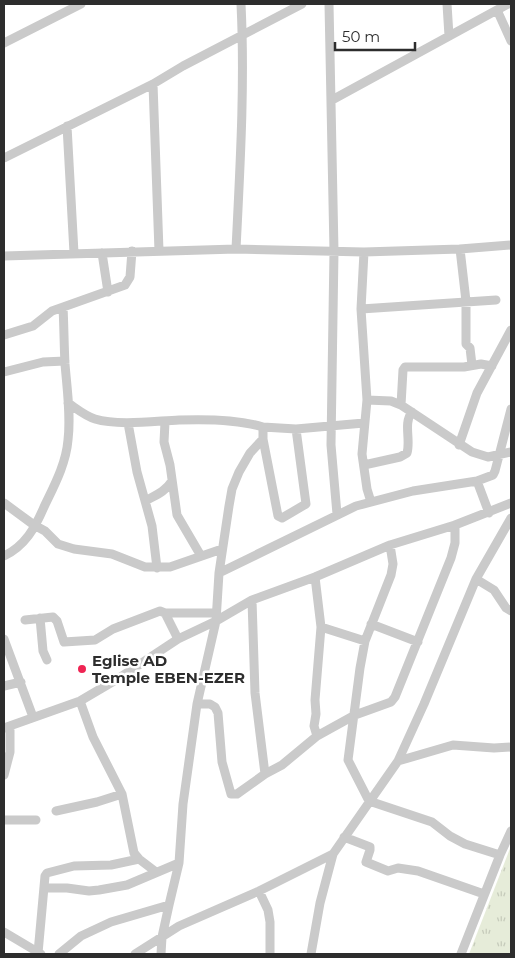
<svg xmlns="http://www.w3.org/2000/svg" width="515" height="958" viewBox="0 0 515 958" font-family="Montserrat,sans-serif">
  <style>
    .grass { fill: url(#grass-tufts) }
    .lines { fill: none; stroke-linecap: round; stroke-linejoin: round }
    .minor { stroke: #cacaca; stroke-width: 9 }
    .poi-dot { fill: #ef2453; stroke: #fff; stroke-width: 2 }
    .labels { text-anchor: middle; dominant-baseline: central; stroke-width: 5; stroke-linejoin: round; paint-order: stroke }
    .poi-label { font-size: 15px; font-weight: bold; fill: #2d2d2d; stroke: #fff; text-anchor: start }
  </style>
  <defs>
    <pattern id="grass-tufts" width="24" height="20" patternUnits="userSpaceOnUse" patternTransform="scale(1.25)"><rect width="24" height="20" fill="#e6ecd9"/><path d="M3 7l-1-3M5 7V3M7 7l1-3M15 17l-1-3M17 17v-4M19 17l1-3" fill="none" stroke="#c6cbbb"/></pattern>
  </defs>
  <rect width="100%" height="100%" fill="#fff"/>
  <path class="grass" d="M511,846v108h-42z"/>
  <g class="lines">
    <path class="minor" d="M329,4l5,247 -3,194 6,69
      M447,4l2,32
      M497,10l14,31
      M4,43l77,-39
      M153,84l6,167
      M332,100l176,-96
      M67,126l7,127
      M4,158l149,-74 30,-18 119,-62
      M236,249c4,-81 9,-164 5,-245
      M460,249l6,52v43l4,4 2,17
      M364,252l-3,57 6,91 -5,54 5,35 4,13
      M102,253l6,39
      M4,256l232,-7 128,3 96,-3 51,-4
      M361,309l135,-9
      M4,335l29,-9 19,-15 73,-26 5,-8 2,-26
      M4,372l39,-10 22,-1
      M367,400l24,1 10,4 71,47 16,5 23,-5
      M68,403c9,6 17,13 27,16 23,7 60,2 84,1 27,-1 58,-1 84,7
      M401,405l2,-35 2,-3h59l17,-3 11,2
      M165,422l-1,20 6,23 7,50 24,41
      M128,423l9,49 15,54 5,42
      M263,439l15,77 4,2 24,-14 -10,-75
      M459,445l18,-52 34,-63
      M364,465l36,-8 7,-4c4,-13 -4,-30 5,-41
      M477,481l12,32
      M145,501c11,-6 20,-9 27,-20
      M4,503l30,22 11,6 13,13 16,5 38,5 33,13h25l52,-18
      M390,545l3,19 -2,11 -26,66 -5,27 -12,92 21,41 63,21 18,14 15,8 35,11
      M4,556c21,-10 31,-28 40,-49 10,-21 22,-43 24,-67 3,-25 -1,-51 -3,-76 -1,-19 -1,-38 -2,-57
      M219,573l137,-67 57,-15 64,-10 16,-6 2,-4 16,-62
      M315,577l6,50 -6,73 1,14 -2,12 3,10
      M476,579l18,11 12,18 5,3
      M252,600l3,93 10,81 17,-9 35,-29 38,-21 36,-13 4,-5 56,-139 4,-15v-18
      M165,613h51
      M40,618l3,33 4,9
      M25,620l28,-3 4,4 7,21 31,-2 18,-11 47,-18 5,2 13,26
      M371,624l47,18
      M321,627l44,14
      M4,639l29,78
      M4,686l17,-4
      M80,701l13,36 29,57 12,59 5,6 17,13
      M197,704h13l5,3 3,6 4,49 9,32h6l28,-20
      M4,728l76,-27 39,-23 59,-39 38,-18 36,-21 63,-23 75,-32 65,-20 56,-22
      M398,761l55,-16 41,3 17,-1
      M4,775l6,-23v-26
      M56,811l41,-9 25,-8
      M4,820h32
      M344,837l26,10v3l-4,12 22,9 10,-3 20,3 66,23
      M44,888h23l22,3 10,-1 28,-5 52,-22
      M259,891l9,19 2,12v32
      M4,932l37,22
      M38,953l7,-77 2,-3 27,-7 37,-1 28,-6
      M59,954l22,-18 30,-14 58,-17
      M135,954l44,-28 80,-35 74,-37 65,-93 26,-57 52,-125 35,-61
      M161,954l1,-17 7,-32 10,-42 4,-59 14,-100 19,-83 3,-48 10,-67 3,-17 7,-17 11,-19 13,-14v-12l33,2 68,-6
      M311,954l9,-51 13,-49
      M461,954l39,-99 11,-24"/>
  </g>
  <circle class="poi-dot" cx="82" cy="669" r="5"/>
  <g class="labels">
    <g class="poi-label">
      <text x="92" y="660">Eglise AD<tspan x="92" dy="17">Temple EBEN-EZER</tspan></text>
    </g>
  </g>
  <rect width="515" height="958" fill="none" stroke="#2d2d2d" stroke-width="10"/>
  <path d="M335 42v8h80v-8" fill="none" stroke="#2d2d2d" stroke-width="2.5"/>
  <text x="342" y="42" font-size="15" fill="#2d2d2d" stroke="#ffffff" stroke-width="4" paint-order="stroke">50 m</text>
</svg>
